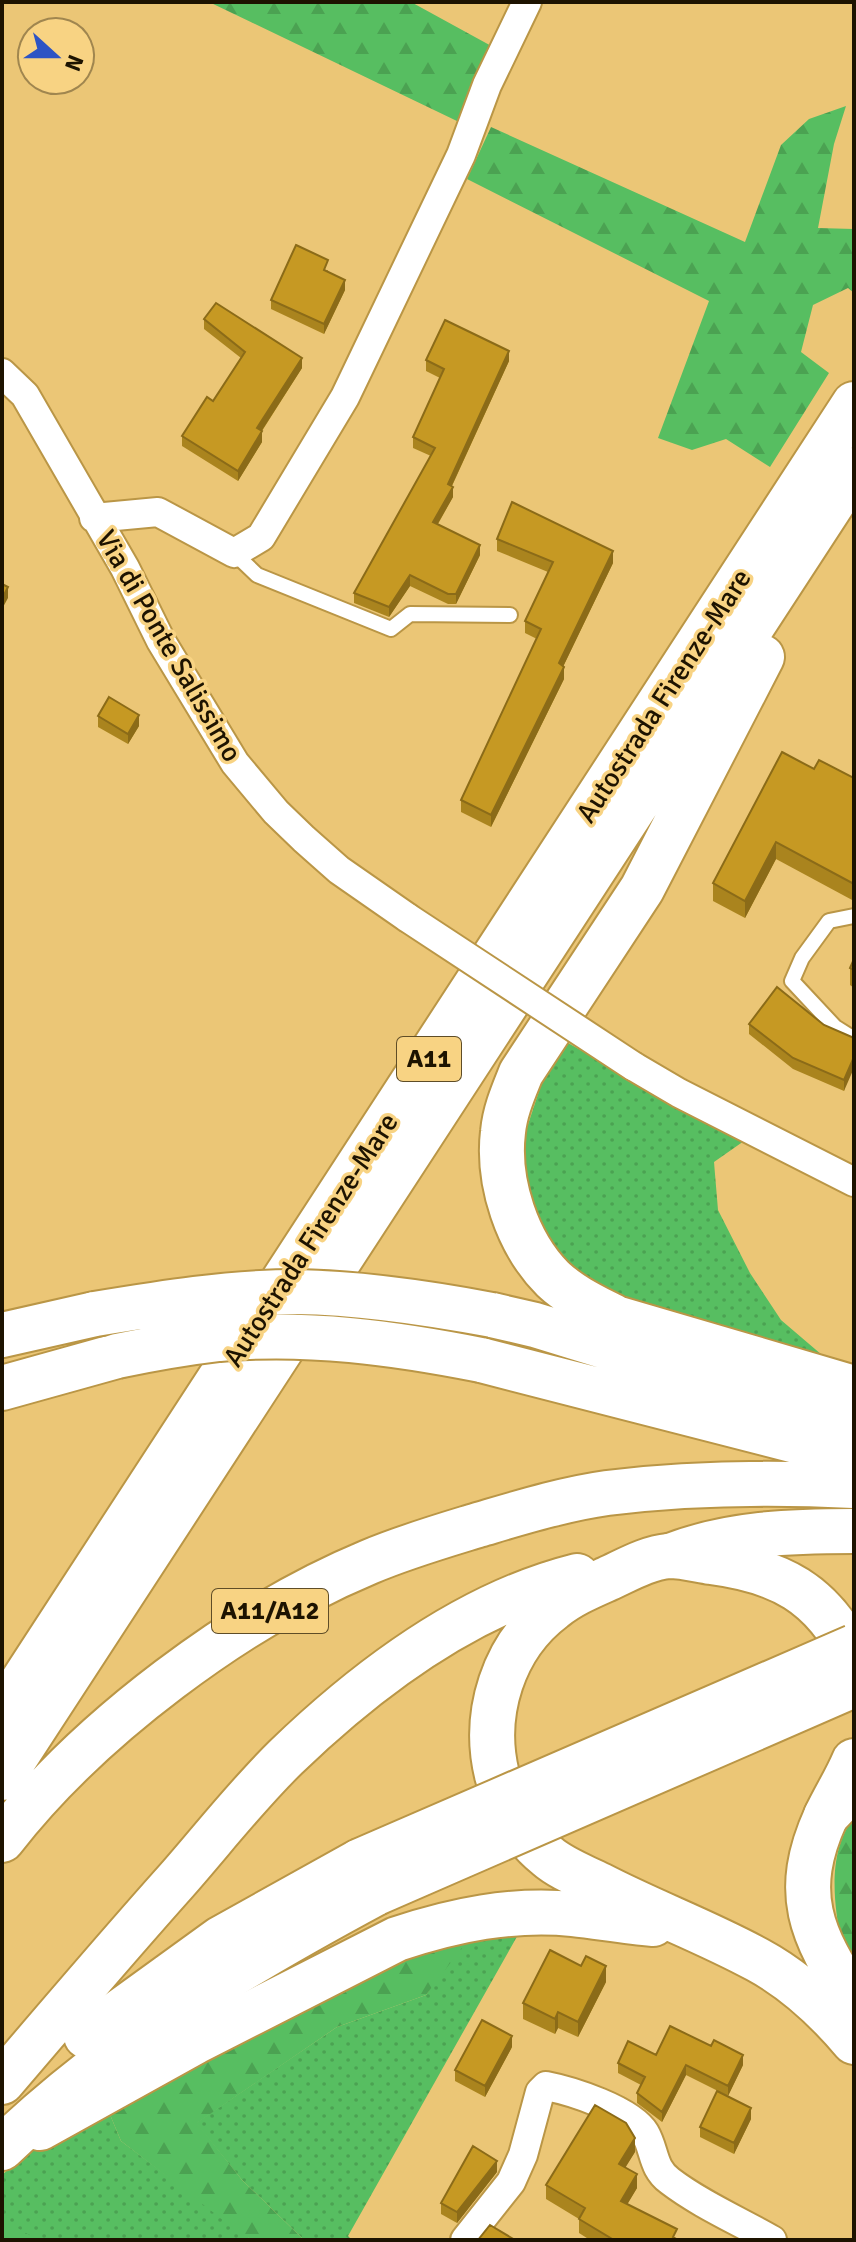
<svg xmlns="http://www.w3.org/2000/svg" width="856" height="2242" viewBox="0 0 856 2242" font-family="Signika,sans-serif">
  <style>
    .grass { fill: url(#grass-dots) }
    .forest { fill: url(#forest-firs) }
    .lines { fill: none; stroke-linecap: round; stroke-linejoin: round }
    .service-casing { stroke: #ba9646; stroke-width: 18 }
    .minor-casing { stroke: #ba9646; stroke-width: 32 }
    .primary-casing { stroke: #ba9646; stroke-width: 48 }
    .motorway-casing { stroke: #ba9646; stroke-width: 48 }
    .service { stroke: #fff; stroke-width: 14 }
    .minor { stroke: #fff; stroke-width: 28 }
    .primary { stroke: #fff; stroke-width: 44 }
    .motorway { stroke: #fff; stroke-width: 44 }
    .minor-bridge-casing { stroke: #ba9646; stroke-width: 32; stroke-linecap: butt }
    .motorway-bridge-casing { stroke: #ba9646; stroke-width: 48; stroke-linecap: butt }
    .minor-bridge { stroke: #fff; stroke-width: 28 }
    .motorway-bridge { stroke: #fff; stroke-width: 44 }
    .wall { fill: #aa841e }
    .shaded-wall { fill: #8b6b18 }
    .building { fill: #c69923; stroke: #8b6b18; stroke-width: 2 }
    .labels { text-anchor: middle; dominant-baseline: central; stroke-width: 7; stroke-linejoin: round; paint-order: stroke }
    .shield { fill: #f8d383; stroke: #5f4d27; stroke-width: 2 }
    .shield-label { font-size: 26px; font-weight: bold; fill: #1d1300 }
    .street-label { font-size: 28px; fill: #1d1300; stroke: #f8d383 }
  </style>
  <defs>
    <pattern id="grass-dots" width="8" height="8" patternUnits="userSpaceOnUse" patternTransform="scale(2)"><rect width="8" height="8" fill="#57be61"/><path d="M2 2h.1M6 6h.1" fill="none" stroke="#4ba252" stroke-width="1.8" stroke-linecap="round"/></pattern>
    <pattern id="forest-firs" width="22" height="20" patternUnits="userSpaceOnUse" patternTransform="scale(2)"><rect width="22" height="20" fill="#57be61"/><path d="M5 1l3.5 6h-7zM16 11l3.5 6h-7z" fill="#4ba252"/></pattern>
  </defs>
  <rect width="100%" height="100%" fill="#ebc676"/>
  <path class="grass" d="M568,1043l176,98 -30,21 4,48 32,63 31,47 41,35 -177,-49 -52,-17 -37,-29 -31,-50 -7,-55 24,-73z
    M468,1931l51,2 -171,303 4,4h-48l-62,-60 -46,-57 141,-96 89,-32z
    M106,2105l15,36 131,99h-250v-65l25,-22z"/>
  <path class="forest" d="M209,2h202l84,46 -36,74z
    M846,106l-12,38 -16,84 36,1v64l-6,-5 -35,17 -12,47 28,21 -59,94 -44,-28 -34,11 -34,-12 51,-137 -242,-122 24,-52 254,115 36,-97 28,-26z
    M854,1818v149c-5,-8 -12,-18 -13,-28 -8,-37 -13,-90 13,-121z
    M468,1931l-4,14 -38,50 -89,32 -140,96 45,57 62,60h-52l-16,-10 -115,-89 -15,-36 190,-102z
    M2,2219l36,21h-36z"/>
  <g class="lines">
    <defs>
      <path id="service" d="M234,553l23,22 134,54 19,-15 100,1
        M854,916l-25,5 -27,37 -10,23 43,46 19,12"/>
      <path id="minor" d="M2,373l23,22 100,173 36,73 74,122 41,49 28,27 35,31 69,48
        M94,518l64,-6 76,41 27,-16 84,-140 116,-242 26,-70 40,-83
        M633,1066l46,27 175,89
        M465,2240l46,-58 12,-27 17,-63 6,-6c26,5 85,24 99,47 10,17 7,35 25,48 30,23 69,40 102,59"/>
      <path id="primary" d="M854,1657c-32,-64 -74,-86 -143,-95 -13,-2 -29,-6 -42,-6 -22,2 -42,14 -62,23 -18,8 -37,16 -53,29 -51,38 -72,106 -57,167 8,31 25,61 50,81 15,13 35,20 53,29 52,27 107,47 158,75 37,20 69,50 96,82
        M854,1761c-8,19 -19,36 -28,55 -35,77 -15,119 28,184
        M2,2082c58,-68 116,-136 175,-202 36,-41 70,-85 109,-123 81,-78 180,-153 291,-181
        M40,2128l155,-86 202,-103c57,-19 115,-31 176,-25 27,3 53,8 80,10"/>
      <path id="motorway" d="M762,657l-120,232 -121,184c-8,20 -16,38 -18,59 -6,50 14,111 50,147 18,17 42,28 63,39l238,70
        M492,1315l43,10 260,80 59,13
        M2,1335l93,-21
        M481,1360l373,96
        M2,1388l115,-32
        M670,1556c59,-23 121,-25 184,-25
        M2,1713l852,-1309
        M2,1778l852,-1308
        M826,1816l28,-29
        M2,1840c87,-112 237,-224 367,-278 35,-15 73,-26 109,-37 41,-12 86,-26 129,-32 82,-10 165,-11 247,-7
        M86,2036l134,-97 140,-78
        M2,2148c110,-106 240,-183 374,-255"/>
    </defs>
    <use href="#service" class="service-casing"/>
    <use href="#minor" class="minor-casing"/>
    <use href="#primary" class="primary-casing"/>
    <use href="#motorway" class="motorway-casing"/>
    <use href="#service" class="service"/>
    <use href="#minor" class="minor"/>
    <use href="#primary" class="primary"/>
    <use href="#motorway" class="motorway"/>
    <defs>
      <path id="minor-bridge" d="M408,918l225,148"/>
      <path id="motorway-bridge" d="M95,1314c67,-11 134,-22 202,-22 66,1 131,11 195,23
        M117,1356c34,-7 68,-13 102,-17 88,-8 176,4 262,21
        M360,1861l494,-214
        M376,1893l478,-208"/>
    </defs>
    <use href="#minor-bridge" class="minor-bridge-casing"/>
    <use href="#motorway-bridge" class="motorway-bridge-casing"/>
    <use href="#minor-bridge" class="minor-bridge"/>
    <use href="#motorway-bridge" class="motorway-bridge"/>
  </g>
  <path class="wall" d="M328,270v1l17,19 -21,44 -53,-25v-9z
    M204,319l98,49 -40,63v11l-24,39 -56,-35v-10l31,-35 28,-43 -37,-29z
    M426,360l83,1 -57,125 1,11 -15,27 42,31 -24,49h-8l-38,-18 -21,31 -35,-14v-10l77,-137 -18,-8v-11l27,-59 -14,-7z
    M497,539l116,24 -50,104 1,12 -73,148 -30,-15v-12l76,-161 -12,-6v-12l23,-49 -51,-21z
    M98,716l41,10 -11,18 -30,-17z
    M814,769l40,9v123l-78,-42 -31,59 -32,-17v-18z
    M854,959v29l-4,-3v-17z
    M749,1024l75,1 30,13 -10,53 -51,-22 -44,-35z
    M606,1982l-28,55 -20,-9 -3,6 -32,-15v-16z
    M512,2047l-27,50 -30,-16v-11z
    M656,2055l87,10 -15,31 -42,-21 -24,47 -25,-19v-10l4,-8 -23,-12v-10z
    M751,2119l-17,35 -34,-17v-10z
    M635,2152l-10,15 12,21 -10,16 51,36h-88l-11,-7v-14l-33,-20v-14z
    M497,2172l-40,51 -16,-9v-11z"/>
  <path class="shaded-wall" d="M345,280v10l-21,44v-10z
    M509,351v10l-61,133v-10z
    M302,358v10l-45,70v-10z
    M262,431v11l-24,39v-10z
    M453,487v10l-20,35v-10z
    M480,545v10l-24,49v-10z
    M613,551v12l-54,112v-12z
    M410,575v11l-21,31v-10z
    M8,587v11l-6,11v-10z
    M564,667v12l-73,148v-12z
    M139,715v11l-11,18v-10z
    M776,842v17l-31,59v-17z
    M854,1057v11l-10,23v-11z
    M606,1966v16l-28,55v-15z
    M558,2012v16l-3,6v-15z
    M512,2036v11l-27,50v-11z
    M743,2055v10l-15,31v-10z
    M686,2065v10l-24,47v-10z
    M751,2108v11l-17,35v-11z
    M635,2138v14l-16,26v-14z
    M497,2161v11l-40,51v-11z
    M637,2174v14l-16,27v-14z"/>
  <path class="building" d="M296,245l32,15 -4,10 21,10 -21,44 -53,-24z
    M216,303l86,55 -45,70 5,3 -24,40 -56,-35 25,-39 6,4 32,-49 -41,-33z
    M445,320l64,31 -61,133 5,3 -20,35 47,23 -24,49h-8l-38,-19 -21,32 -35,-14 81,-145 -22,-11 31,-68 -18,-9z
    M512,502l101,49 -54,112 5,4 -73,148 -30,-15 80,-171 -16,-8 28,-59 -56,-23z
    M2,584l6,3 -6,12z
    M109,697l30,18 -11,19 -30,-18z
    M782,752l32,17 5,-9 35,18v106l-78,-42 -31,59 -32,-18z
    M854,959v11l-4,-2z
    M777,987l47,38 30,13v19l-10,23 -51,-22 -44,-34z
    M550,1950l31,16 5,-10 20,10 -28,56 -20,-10 -3,7 -32,-16z
    M482,2020l30,16 -27,50 -30,-16z
    M670,2026l41,20 3,-6 29,15 -15,31 -42,-21 -24,47 -25,-19 8,-16 -27,-14 10,-22 28,14z
    M717,2091l34,17 -17,35 -34,-16z
    M595,2105l31,18 9,15 -16,26 18,10 -16,27 56,28 -4,8 5,3h-64l-35,-21 6,-11 -39,-23z
    M473,2146l24,15 -40,51 -16,-9z
    M490,2225l25,15h-37z"/>
  <g class="labels">
    <g class="shield">
      <rect x="397" y="1037" width="64" height="44" rx="6"/>
      <rect x="212" y="1589" width="116" height="44" rx="6"/>
    </g>
    <g class="shield-label">
      <text x="429" y="1059">A11</text>
      <text x="270" y="1611">A11/A12</text>
    </g>
    <g class="street-label">
      <text transform="translate(169 646) rotate(60)">Via di Ponte Salissimo</text>
      <text transform="translate(664 696) rotate(-57)">Autostrada Firenze-Mare</text>
      <text transform="translate(311 1240) rotate(-57)">Autostrada Firenze-Mare</text>
    </g>
  </g>
  <rect width="856" height="2242" fill="none" stroke="#1d1300" stroke-width="8"/>
  <g transform="translate(56 56) rotate(111)"><circle r="38" fill="#f8d383" stroke="#a0864f" stroke-width="2"/>
  <path d="M0-6L14 30L0 20L-14 30Z" fill="#2d54c4"/>
  <text y="-12" font-size="22" font-weight="bold" text-anchor="middle" fill="#1d1300">N</text>
  </g>
</svg>
